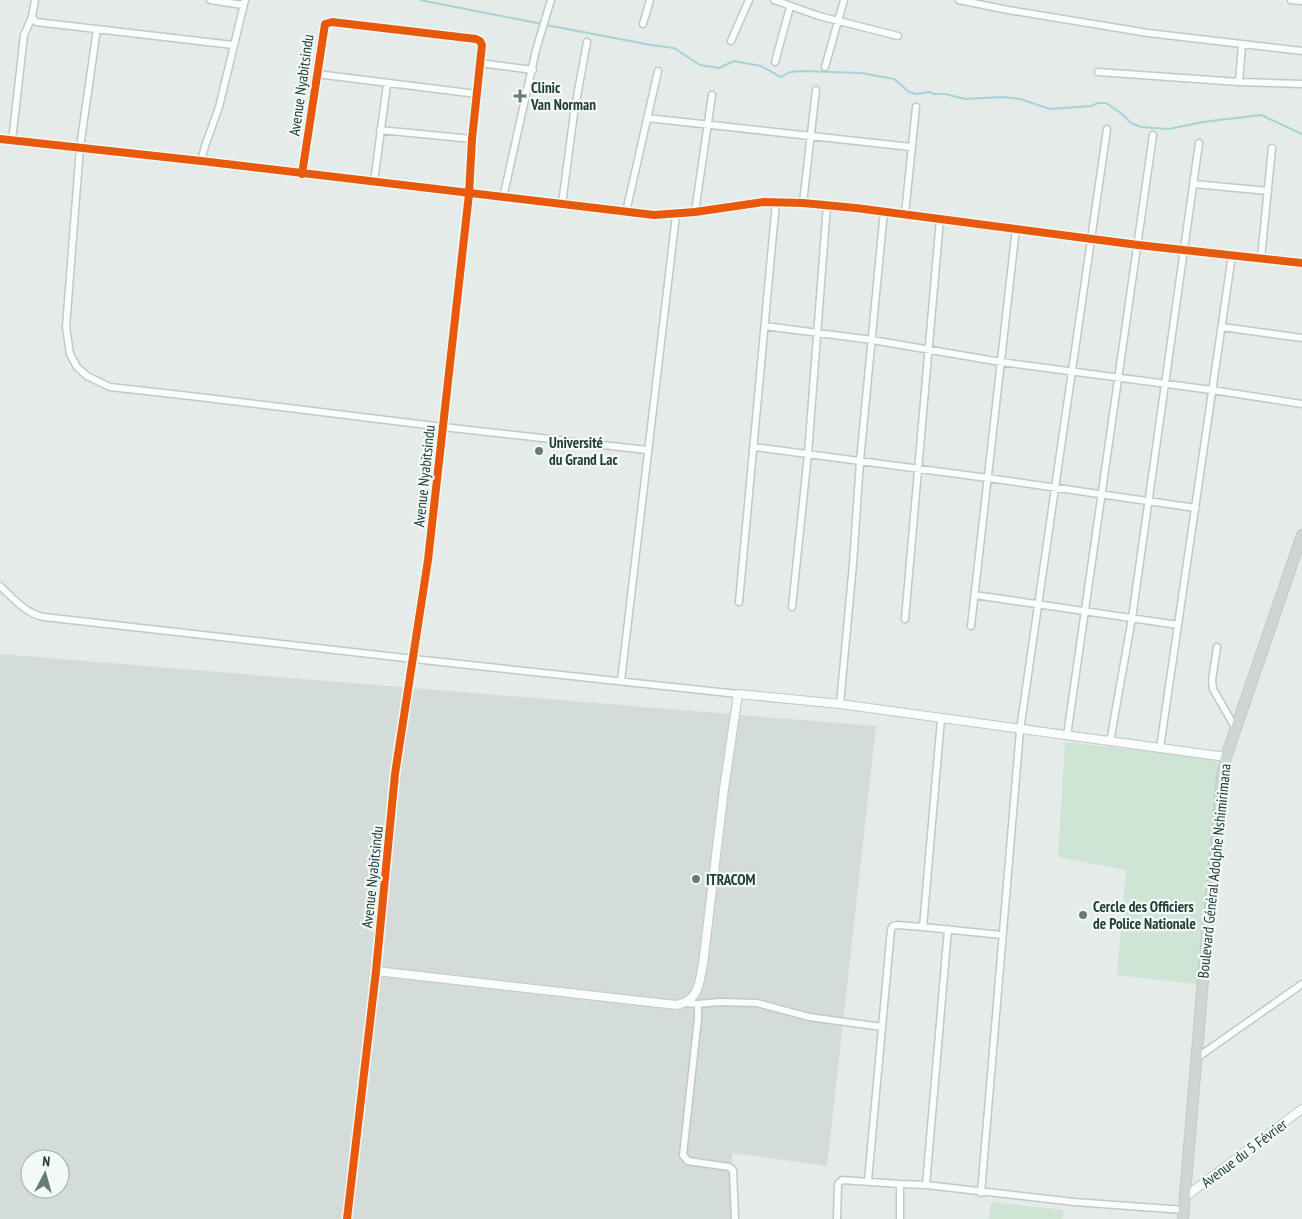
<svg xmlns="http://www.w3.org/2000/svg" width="1302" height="1219" viewBox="0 0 1302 1219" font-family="'PT Sans Narrow',sans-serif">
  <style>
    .built { fill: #d3dcd8; fill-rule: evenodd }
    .green { fill: #cee4d4 }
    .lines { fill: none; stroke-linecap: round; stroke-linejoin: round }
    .stream { stroke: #a6d2d8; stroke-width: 2 }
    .minor-casing { stroke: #c2c8c5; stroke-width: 9 }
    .tertiary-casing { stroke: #c2c8c5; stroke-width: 10 }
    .primary-casing { stroke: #c1cac7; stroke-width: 12 }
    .minor { stroke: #fbfcfc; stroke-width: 6 }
    .tertiary { stroke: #fbfcfc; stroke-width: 8 }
    .primary { stroke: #ced6d4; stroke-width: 10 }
    .cycleway-casing { stroke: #f3f9f6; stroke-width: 11 }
    .cycleway { stroke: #e8590c; stroke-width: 8 }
    .poi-dot { fill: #667b74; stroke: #f3f9f6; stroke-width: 2 }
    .labels { text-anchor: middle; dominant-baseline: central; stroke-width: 4.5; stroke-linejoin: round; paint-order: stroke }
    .street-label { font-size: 15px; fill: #223e36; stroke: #f3f9f6 }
    .poi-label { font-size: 15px; font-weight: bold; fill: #223e36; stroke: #f3f9f6; text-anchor: start }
  </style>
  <rect width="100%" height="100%" fill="#e5ebe8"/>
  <path class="built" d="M0,654l876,72 -49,440 -95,-13 2,66h-734zM30,1159h30v30h-30z"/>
  <path class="green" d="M1065,742l151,17 3,9 -16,217 -86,-10 9,-105 -68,-13z
    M991,1202l73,8 -2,9h-73z"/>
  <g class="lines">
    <path class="stream" d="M420,0l122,24
      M546,25l105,20 23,3 26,17 19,3 15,-7 27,5 20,11 9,-5 12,-1 59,2 33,6 15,13 7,2 14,-2 3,2h12l20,5 38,-2 17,2 30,10 41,-3 7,-3h8l16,11 9,9 10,4 28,2 34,-7 58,-7 41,19"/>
    <defs>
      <path id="minor" d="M35,0l-3,17 4,5 197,23
        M210,0l33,5
        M774,0l45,16 79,20
        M959,0l49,10 140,23 154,18
        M1291,0l11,1
        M643,24l7,-24
        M97,29l-17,118 -14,180 4,27 7,13 10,9 23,11 89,10 244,30 204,23
        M731,41l18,-41
        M775,62l15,-55
        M480,63l53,7
        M825,67l19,-67
        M1098,72l141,10 63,2
        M317,74l160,20
        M1239,82l3,-37
        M647,118l264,29
        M380,130l92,9
        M12,141l12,-106 8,-18
        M201,161l4,-15 14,-39 26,-107
        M302,174l23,-150 7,-2 144,17 4,2 2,4 -10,94 -3,55 -41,366 -33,214 -19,197
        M374,182l13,-98
        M1194,184l74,7
        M503,198l33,-148 15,-50
        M803,203l13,-113
        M562,204l12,-91 13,-71
        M626,212l32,-141
        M695,212l17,-117
        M905,214l11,-107
        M1261,258l11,-110
        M765,326l107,14 129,22 211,28 90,14
        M1222,327l80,11
        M754,447l234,31 208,30
        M0,586c13,12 26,28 44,31l370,42 324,35
        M975,595l203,30
        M739,602l37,-400
        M792,607l16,-153 19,-249
        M905,619l35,-400
        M971,626l45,-398
        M1217,647l-5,33 1,9 23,40
        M621,681l55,-466
        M840,704l13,-140 7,-103 24,-250
        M1067,736l86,-601
        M1110,742l22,-124 67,-475
        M1160,748l72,-493
        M923,927l79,8
        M685,1003l13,1v14l-15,137 5,6 41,6 4,3 2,49
        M698,1004l22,-2 37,1 52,14 73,10
        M1198,1057l104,-73
        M868,1181l23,-252 2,-3 4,-1 26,2 18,-208
        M926,1185l22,-256
        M981,1193l39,-463 87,-601
        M837,1219l1,-35 4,-4 58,4
        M900,1219v-35l26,1 148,17 110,8"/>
      <path id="tertiary" d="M0,139l201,22 453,54 41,-3 69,-10 39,1 53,5 282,37 164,18
        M1185,1197l117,-88
        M347,1219l29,-248 300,34c23,-4 23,-21 27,-41l21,-175 14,-95 102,10 386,53"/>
      <path id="primary" d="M1183,1219l20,-239 19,-203 4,-20 76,-222"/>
    </defs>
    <use href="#minor" class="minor-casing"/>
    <use href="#tertiary" class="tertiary-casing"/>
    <use href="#primary" class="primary-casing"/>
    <use href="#minor" class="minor"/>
    <use href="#tertiary" class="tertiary"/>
    <use href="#primary" class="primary"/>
    <defs>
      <path id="cycleway" d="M0,139l201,22 453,54 41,-3 69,-10 39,1 53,5 282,37 164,18
        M302,174l23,-150 7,-2 144,17 4,2 2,4 -10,94 -3,55 -41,366 -33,214 -19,197 -29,248"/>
    </defs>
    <use href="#cycleway" class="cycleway-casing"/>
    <use href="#cycleway" class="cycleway"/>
  </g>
  <g class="poi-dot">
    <path d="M517.5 88.5h5v5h5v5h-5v5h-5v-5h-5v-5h5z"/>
    <circle cx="539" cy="451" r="5"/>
    <circle cx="696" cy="879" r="5"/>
    <circle cx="1083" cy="915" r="5"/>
  </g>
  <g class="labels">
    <g class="street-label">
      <text transform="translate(301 85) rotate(-82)">Avenue Nyabitsindu</text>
      <text transform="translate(424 476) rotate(-84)">Avenue Nyabitsindu</text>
      <text transform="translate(1214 871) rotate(-84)">Boulevard Général Adolphe Nshimirimana</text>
      <text transform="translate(372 877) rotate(-84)">Avenue Nyabitsindu</text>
      <text transform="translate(1244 1153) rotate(-37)">Avenue du 5 Février</text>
    </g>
    <g class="poi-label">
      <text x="531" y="87">Clinic<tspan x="531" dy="17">Van Norman</tspan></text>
      <text x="549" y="442">Université<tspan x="549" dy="17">du Grand Lac</tspan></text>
      <text x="706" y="879">ITRACOM</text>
      <text x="1093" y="906">Cercle des Officiers<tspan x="1093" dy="17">de Police Nationale</tspan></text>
    </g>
  </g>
  <g transform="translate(45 1174) rotate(6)"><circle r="24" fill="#f3f9f6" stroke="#9faea9"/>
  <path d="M0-4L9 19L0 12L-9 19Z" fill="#667b74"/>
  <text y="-8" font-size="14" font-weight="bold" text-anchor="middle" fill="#223e36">N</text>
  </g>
</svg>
